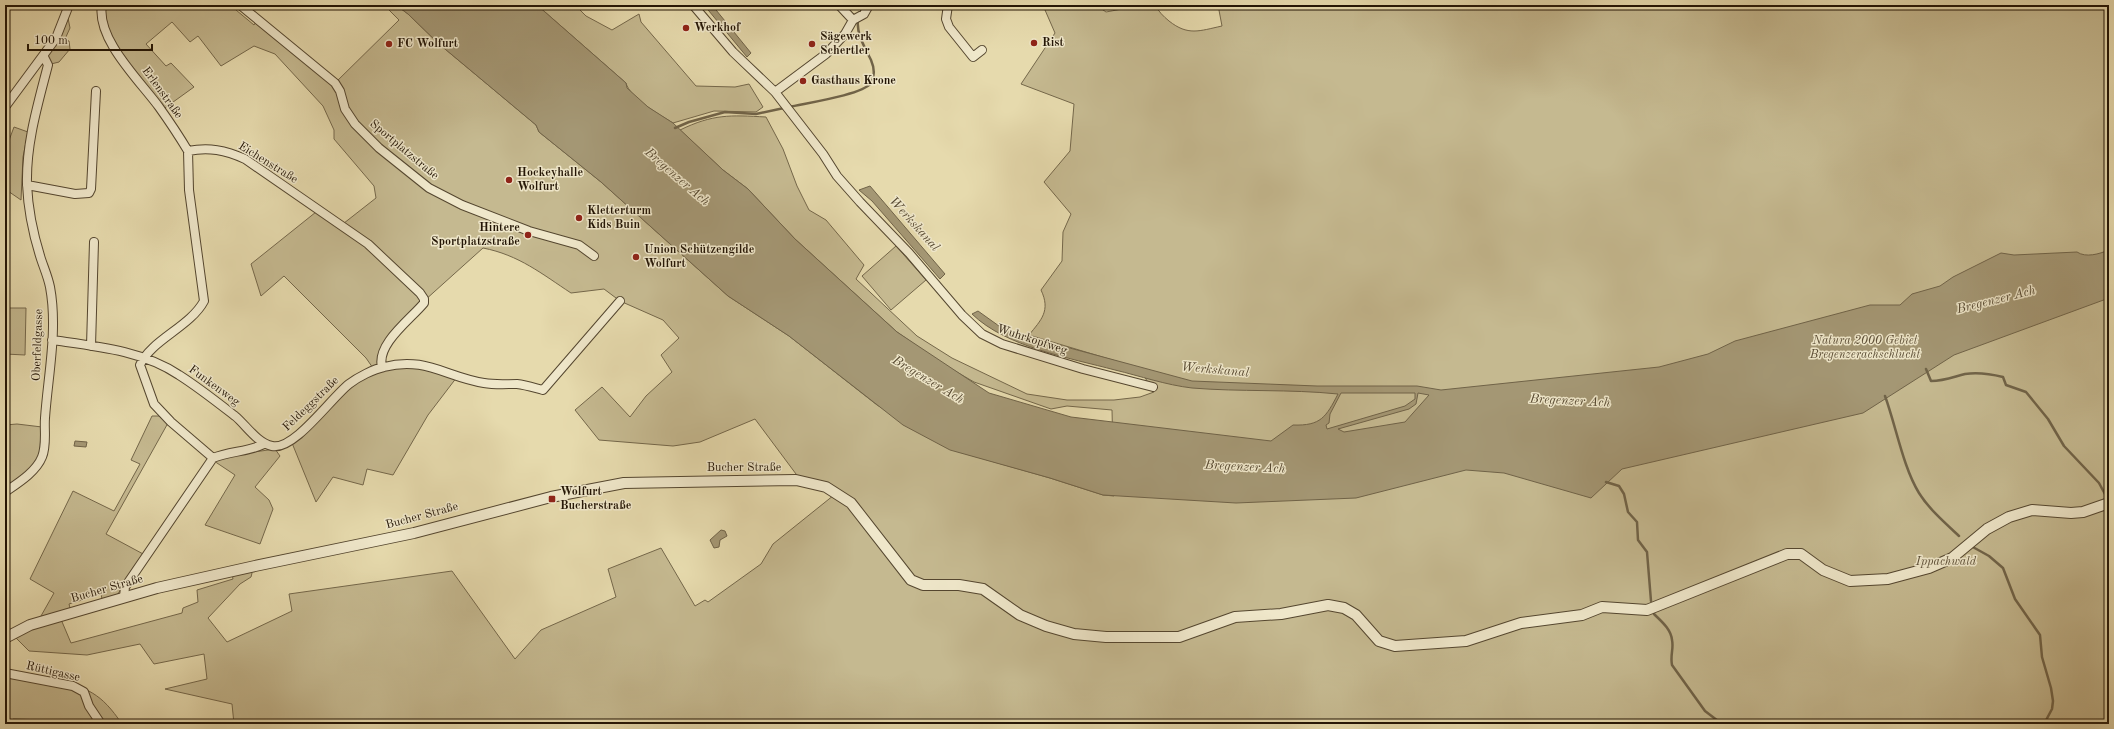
<svg xmlns="http://www.w3.org/2000/svg" width="2114" height="729" viewBox="0 0 2114 729" font-family="'Old Standard TT',serif">
  <style>
    .green { fill: #c5b990; stroke: #74674a }
    .water { fill: #a49774; stroke: #706348; fill-rule: evenodd }
    .lines { fill: none; stroke-linecap: round; stroke-linejoin: round }
    .stream { stroke: #706348; stroke-width: 2.5 }
    .minor-casing { stroke: #54462f; stroke-width: 10 }
    .tertiary-casing { stroke: #54462f; stroke-width: 12 }
    .minor { stroke: #efe7ca; stroke-width: 8 }
    .tertiary { stroke: #efe7ca; stroke-width: 10 }
    .poi-dot { fill: #8f2418; stroke: #efe7ca; stroke-width: 1.5 }
    .labels { text-anchor: middle; dominant-baseline: central; stroke-width: 3; stroke-linejoin: round; paint-order: stroke }
    .poi-label { font-size: 12px; font-weight: bold; fill: #231505; stroke: #efe7ca; text-anchor: start }
    .street-label { font-size: 12px; fill: #231505; stroke: #efe7ca }
    .park-label { font-size: 12px; font-style: italic; fill: #5c4e36; stroke: #efe7ca }
    .water-label { font-size: 13px; font-style: italic; fill: #574931; stroke: #efe7ca }
  </style>
  <rect width="100%" height="100%" fill="#e6daad"/>
  <filter id="stains"><feTurbulence type="fractalNoise" baseFrequency=".005" numOctaves="4"/><feColorMatrix values="0 0 0 0 .2 0 0 0 0 .09 0 0 0 0 .02 0 0 0 .5 -.17"/></filter>
  <radialGradient id="worn" r=".72"><stop offset=".6" stop-color="#630" stop-opacity="0"/><stop offset="1" stop-color="#630" stop-opacity=".3"/></radialGradient>
  <path class="green" d="M103,5h127l24,20 3,-5 77,64 65,-64 -15,-15h12l12,9 31,30 97,81 3,7 62,50 127,114 61,40 88,69 79,46 94,27 53,17 11,1 -2,-86 -45,-4 -16,3 -77,-27 -31,-18 -46,-32 -102,-93 -47,-50 -25,-19 -43,-40c33,-16 50,-15 86,-13l17,32 14,37 12,24 17,10 38,45 -8,14 61,57 35,22 75,36 40,6h47l26,-3 14,-5 -15,-24 -110,-33c12,-15 22,-24 12,-45l21,-29 1,-29 8,-18 -27,-32 26,-31 4,-47 -53,-20 34,-51 -10,-23 4,-5h47l10,7c17,-3 31,-7 49,-7 4,7 8,11 14,16 19,15 30,10 53,5l-4,-21h891v719h-1875l-2,-20 -67,-15 42,-10 -3,-25 -50,10 -14,-20 -53,11 -58,-4 -17,-17 25,-11 17,-30 -24,-14 43,-88 41,20 26,-47 -9,-4 21,-44h8l8,7 -62,111 39,21 -28,40 -15,4 -1,-5 -32,10 1,4 -10,9 11,26 111,-30 1,-5 15,-6 -1,-12 36,-11 -1,-5 19,-3 1,2 -1,4 -11,7 -32,34 19,24 65,-31 -3,-17 163,-23 63,88 26,-29 75,-33 -8,-28 53,-21 34,58 10,-6 3,2 53,-38 12,-20 66,-53 -40,-13 -44,-59 -55,23 -27,4 -74,-6 -24,-30 27,-23 28,30 16,-21 26,-24 -11,-17 18,-17 -16,-18 -43,-19 -16,-12 -33,4c-29,-19 -52,-38 -88,-45l-59,53 -40,46 -2,21 20,-3 55,12 -29,38 -35,60 -26,-6 -4,16 -30,-8 -17,25 -24,-59 59,-59 24,-13 -9,-13 -82,-82 -23,20 -10,-32 65,-52 23,15 37,-29 -2,-12 -40,-47v-9l-11,-24 -48,-52 -21,-8 -33,20 -23,-30 -8,6 -18,-20 -26,22 20,22 5,-3 23,24 -32,23 -50,-66z
    M537,5h38l11,11 26,14 27,-16 2,8 55,64 39,1 14,-3 14,23 -7,5 -42,-1 -41,12c-13,-8 -43,-25 -47,-40z
    M68,18l2,10 -5,11 4,2 1,8 -11,13 -8,2 -4,-7z
    M14,127l14,5 -5,25 -2,43 -16,-11v-38z
    M896,246l30,34 -35,30 -29,-34z
    M5,308h21l-1,47 -20,-1z
    M17,424l25,3c-2,40 -6,39 -37,61v-63z
    M275,449l5,7 -25,31 14,13 4,9 -13,35 -55,-19 30,-50 -21,-14 5,-4z
    M5,676l46,10 2,-7c35,9 48,14 69,45h-74v-4l-35,-1 -1,5h-7z"/>
  <path class="water" d="M396,5h141l89,78 1,5 21,19 25,16 50,47 25,19 47,50 102,93 92,61 82,24 200,24 22,-16c28,1 33,-8 45,-31 -48,-5 -98,-2 -146,-6 -26,-3 -52,-12 -77,-18 -45,-12 -109,-23 -143,-56l6,-3 21,15 30,11 163,44 125,5h100l24,4 218,-23 49,-13 27,-13 135,-36h30l12,-11 28,-8 13,-9 48,-24 13,2 63,-3c9,6 22,2 32,-2v48l-155,57 -91,58 -241,56 -31,29 -87,-25 -38,-3 -110,28 -120,5 -133,-8 -53,-17 -100,-28 -47,-25 -114,-89 -61,-40 -127,-114 -62,-50 -3,-7 -97,-81 -31,-30zM1341,393h74v6l-10,7 -78,23 -1,-4 3,-2 1,-9zM1418,393l11,2 -24,27 -61,10 -6,-3 71,-20 7,-5z
    M704,5h8l39,48 -4,4z
    M870,186l75,88 -5,5 -68,-78 -13,-11z
    M75,441l12,1 -1,5 -12,-1z
    M721,530l4,1 2,5 -7,4 -1,7 -5,1 -4,-8z"/>
  <g class="lines">
    <path class="stream" d="M860,13l4,-8
      M789,107c17,-4 73,-12 82,-24 4,-7 3,-16 0,-23 -6,-12 -15,-27 -13,-40
      M675,128l14,-6 36,-10 31,2 28,-6
      M1926,369l5,12c13,0 22,-4 34,-7 13,-2 26,0 38,3l3,8 20,7 22,27 16,27 35,37 7,13
      M1885,396c11,30 18,71 34,97 10,16 26,30 40,43
      M1606,482l13,4 5,8 4,18 9,10 1,18 9,12 4,49
      M1971,546l18,10 14,12 12,31 25,36 2,22 9,31 2,13 -1,8 -8,15
      M1654,614c7,7 17,15 18,26 2,8 -2,15 0,25l33,46 17,13"/>
    <defs>
      <path id="minor" d="M102,5c-6,34 38,76 57,102 10,14 20,29 29,44
        M240,5l95,78 5,8 5,18 10,15 24,24 50,40 33,17 67,26 50,14 15,11
        M693,5l40,47 42,40 48,62 14,22 23,26 49,51 53,62 20,19 20,10 81,25 70,18
        M839,5l14,15
        M948,5l-2,14 3,8 24,30 9,-7
        M775,92l51,-38 19,-20 8,-14 11,-6 5,-9
        M5,107l51,-69 13,-33
        M188,151c21,-4 37,-1 57,8l123,85 52,49 4,6v4c-13,16 -48,41 -42,64
        M188,151l1,39 15,111c-14,26 -53,39 -64,64l14,39 17,18 42,36
        M27,185l48,9 14,-1 2,-4 5,-98
        M52,340c42,6 90,10 127,35 19,12 38,27 56,41 11,9 22,27 37,30 22,5 59,-48 77,-62 9,-7 25,-15 35,-17 41,-11 62,10 100,16 11,2 22,1 33,1 9,1 18,4 26,6l77,-89
        M91,346l3,-104
        M5,492c13,-9 31,-20 37,-35 5,-12 2,-27 3,-39 3,-43 13,-88 5,-131 -2,-10 -6,-19 -9,-28 -8,-25 -13,-50 -14,-75 -1,-41 11,-80 21,-119l-4,-8
        M124,597l1,-10 88,-129c17,-7 35,-6 51,-14
        M5,673l68,13 11,6 5,14 12,18"/>
      <path id="tertiary" d="M5,638l25,-13 127,-37 98,-22 159,-33 137,-36 73,-14 172,-3 30,7 25,16 60,77 12,5h36l24,4 37,26 26,11 28,8 32,3h73l56,-20 46,-3 47,-9 16,3 12,7 23,26 16,5 71,-5 55,-18 61,-8 20,-8 45,3 140,-56h14l22,16 27,11 38,-2 41,-11 23,-10 35,-29 22,-12 23,-7 39,3 12,-1 26,-9"/>
    </defs>
    <use href="#minor" class="minor-casing"/>
    <use href="#tertiary" class="tertiary-casing"/>
    <use href="#minor" class="minor"/>
    <use href="#tertiary" class="tertiary"/>
  </g>
  <g class="poi-dot">
    <circle cx="686" cy="28" r="4"/>
    <circle cx="1034" cy="43" r="4"/>
    <circle cx="389" cy="44" r="4"/>
    <circle cx="812" cy="44" r="4"/>
    <circle cx="803" cy="81" r="4"/>
    <circle cx="509" cy="180" r="4"/>
    <circle cx="579" cy="218" r="4"/>
    <circle cx="528" cy="235" r="4"/>
    <circle cx="636" cy="257" r="4"/>
    <rect x="548" y="495" width="8" height="8" rx="2"/>
  </g>
  <g class="labels">
    <g class="poi-label">
      <text x="694" y="28">Werkhof</text>
      <text x="820" y="37">Sägewerk<tspan x="820" dy="14">Schertler</tspan></text>
      <text x="1042" y="43">Rist</text>
      <text x="397" y="44">FC Wolfurt</text>
      <text x="811" y="81">Gasthaus Krone</text>
      <text x="517" y="173">Hockeyhalle<tspan x="517" dy="14">Wolfurt</tspan></text>
      <text x="587" y="211">Kletterturm<tspan x="587" dy="14">Kids Buin</tspan></text>
      <text x="520" y="228" text-anchor="end">Hintere<tspan x="520" dy="14">Sportplatzstraße</tspan></text>
      <text x="644" y="250">Union Schützengilde<tspan x="644" dy="14">Wolfurt</tspan></text>
      <text x="560" y="492">Wolfurt<tspan x="560" dy="14">Bucherstraße</tspan></text>
    </g>
    <g class="street-label">
      <text transform="translate(162 93) rotate(54)">Erlenstraße</text>
      <text transform="translate(404 150) rotate(40)">Sportplatzstraße</text>
      <text transform="translate(268 163) rotate(32)">Eichenstraße</text>
      <text transform="translate(1032 340) rotate(18)">Wuhrkopfweg</text>
      <text transform="translate(38 345) rotate(-88)">Oberfeldgasse</text>
      <text transform="translate(214 386) rotate(36)">Funkenweg</text>
      <text transform="translate(311 404) rotate(-44)">Feldeggstraße</text>
      <text x="744" y="468">Bucher Straße</text>
      <text transform="translate(422 516) rotate(-15)">Bucher Straße</text>
      <text transform="translate(107 589) rotate(-16)">Bucher Straße</text>
      <text transform="translate(53 672) rotate(13)">Rüttigasse</text>
    </g>
    <g class="park-label">
      <text x="1865" y="341">Natura 2000 Gebiet<tspan x="1865" dy="14">Bregenzerachschlucht</tspan></text>
      <text x="1946" y="562">Ippachwald</text>
    </g>
    <g class="water-label">
      <text transform="translate(677 177) rotate(41)">Bregenzer Ach</text>
      <text transform="translate(914 224) rotate(48)">Werkskanal</text>
      <text transform="translate(1996 300) rotate(-14)">Bregenzer Ach</text>
      <text transform="translate(1215 370) rotate(5)">Werkskanal</text>
      <text transform="translate(928 380) rotate(31)">Bregenzer Ach</text>
      <text transform="translate(1570 401) rotate(3)">Bregenzer Ach</text>
      <text transform="translate(1245 467) rotate(3)">Bregenzer Ach</text>
    </g>
  </g>
  <rect width="2114" height="729" fill="none" stroke="#e6daad" stroke-width="20"/>
  <rect x="6" y="6" width="2102" height="717" fill="none" stroke="#231505" stroke-width="2"/>
  <rect x="10" y="10" width="2094" height="709" fill="none" stroke="#231505"/>
  <path d="M28 44v6h124v-6" fill="none" stroke="#231505" stroke-width="2"/>
  <text x="34" y="44" font-size="12" fill="#231505" stroke="#efe7ca" stroke-width="3" paint-order="stroke">100 m</text>
  <rect width="100%" height="100%" filter="url(#stains)"/>
  <rect width="100%" height="100%" fill="url(#worn)"/>
</svg>
